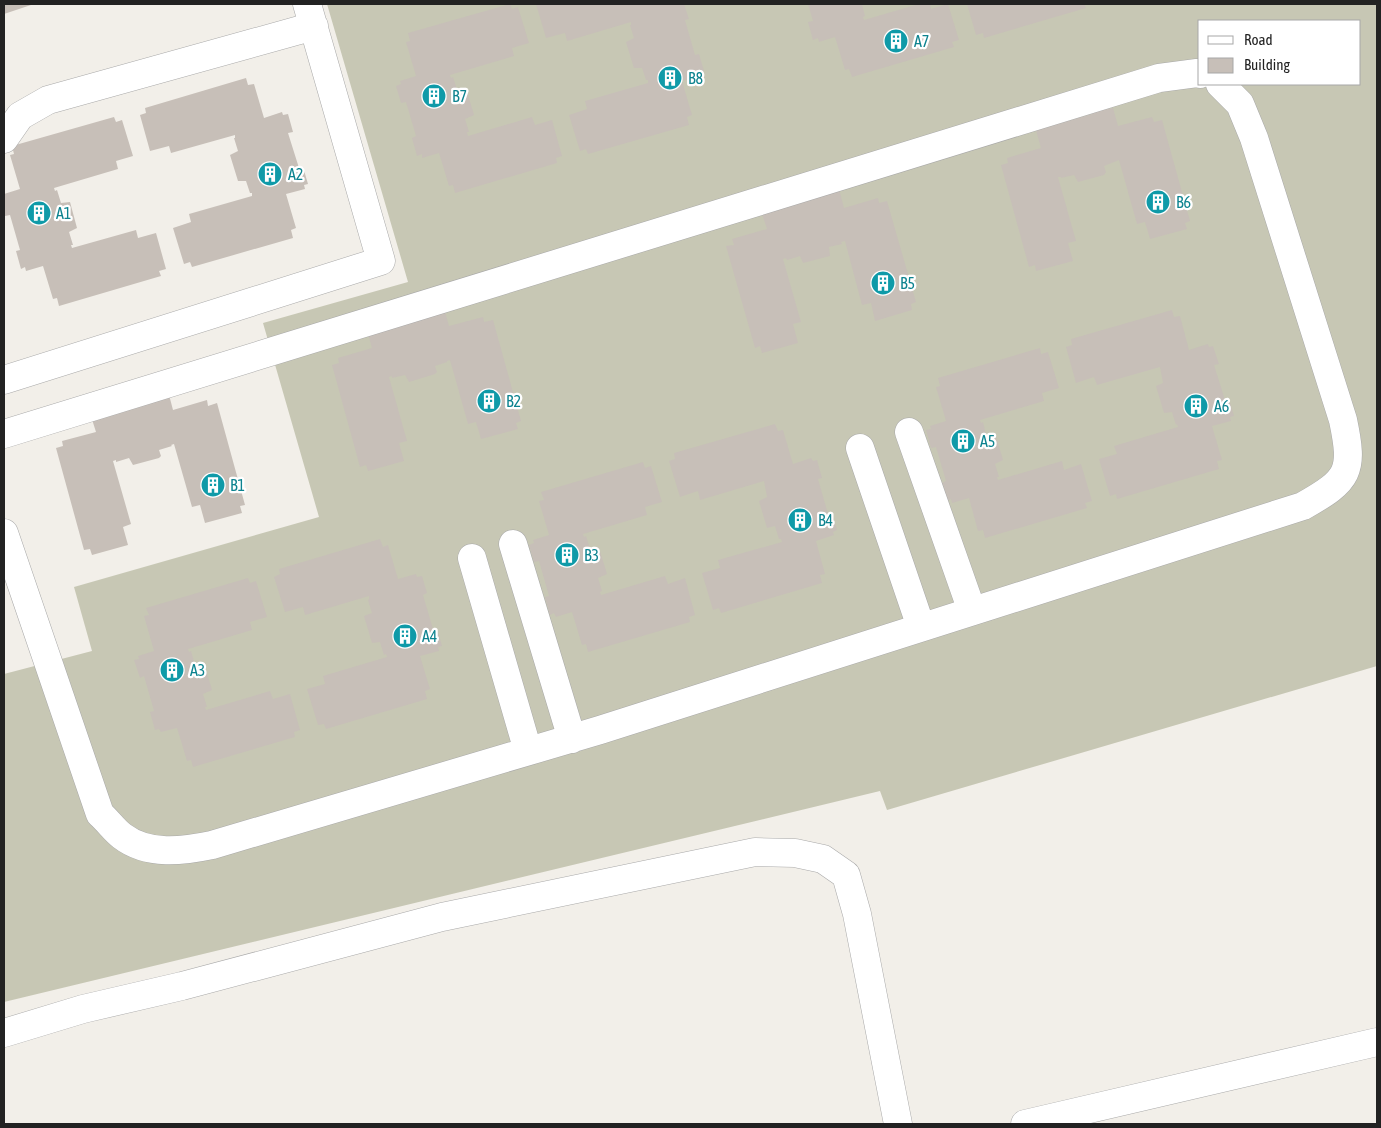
<svg xmlns="http://www.w3.org/2000/svg" width="1381" height="1128" viewBox="0 0 1381 1128" font-family="'Asap Condensed',sans-serif">
  <style>
    .construction { fill: #c7c7b4; fill-rule: evenodd }
    .building { fill: #c7bfb8 }
    .lines { fill: none; stroke-linecap: round; stroke-linejoin: round }
    .minor-casing { stroke: #a9a9a9; stroke-width: 29 }
    .minor { stroke: #fff; stroke-width: 28 }
    .labels { text-anchor: middle; dominant-baseline: central; stroke-width: 4.5; stroke-linejoin: round; paint-order: stroke }
    .culture-label { font-size: 16px; fill: #0d838f; stroke: #fff; text-anchor: start }
  </style>
  <rect width="100%" height="100%" fill="#f2efe9"/>
  <path class="construction" d="M327,4h1050v662l-490,144 -7,-19 -876,211v-328l88,-23 -18,-64 245,-70 -56,-194 145,-41zM1200,21h160v63h-160z"/>
  <path class="building" d="M4,4h30l-30,10z
    M510,4l2,5 6,-2 11,36 -17,5 2,8 -64,19 1,3 2,-1 4,13 9,-2 8,27 -9,4 4,13h-2l1,4 64,-19 3,8 17,-5 10,36 -6,2 1,5 -102,30 -2,-8 -4,1 -10,-33 -17,5v-4l-5,2 -5,-18 4,-2 -10,-34 -5,1 -5,-17 5,-2 -1,-3 16,-5 -10,-34 4,-1 -2,-8z
    M536,4h148l5,15 -4,1 10,35 4,-1 5,17 -4,1 1,4 -19,5 10,34 -5,2 2,8 -101,29 -2,-5 -6,2 -11,-36 18,-6 -2,-8 63,-18v-3h-2l-4,-12h-8l-8,-26 8,-4 -4,-13h1v-3l-64,19 -2,-8 -19,5z
    M808,4h54l3,12 -2,1 1,3 55,-16h11l1,5 17,-5 11,36 -7,2 2,5 -102,30 -3,-8 -4,1 -10,-33 -16,5 -1,-4 -5,2 -5,-18 5,-1z
    M967,4h117l2,4 -102,30 -1,-5 -7,2z
    M246,78l2,7 6,-1 10,34 18,-6 1,3 5,-1 5,18 -5,1 11,35 4,-1 5,17 -4,1 1,4 -19,5 10,34 -5,2 2,8 -101,29 -2,-5 -6,2 -11,-36 18,-6 -2,-8 63,-18v-3h-2l-4,-12h-8l-8,-26 8,-4 -4,-13h1v-3l-64,18 -2,-7 -19,5 -10,-36 6,-2 -1,-5z
    M1108,105l1,4 4,-1 5,18 34,-9 2,5 8,-2 28,101 -5,2 2,6 -37,10 -5,-17 -8,2 -18,-64 -15,6 2,6 -2,3 -26,7 -4,-7 -13,3v-1h-3l18,64 -8,2 5,18 -37,10 -1,-6 -6,2 -28,-102 7,-2 -1,-5 34,-10 -5,-18 56,-16 -1,-5z
    M114,117l2,5 6,-2 11,36 -17,5 2,8 -64,19 1,3 2,-1 4,13 9,-1 7,26 -8,4 4,13h-2l1,3 64,-18 2,8 18,-5 10,36 -7,2 2,5 -102,30 -2,-8 -4,1 -10,-33 -17,5 -1,-4 -4,2 -5,-18 4,-1 -10,-35 -5,1 -1,-22 16,-5 -10,-34 4,-1 -2,-8z
    M839,189l5,19 34,-10 1,5 8,-2 29,101 -5,2 1,6 -37,11 -4,-18 -9,2 -17,-64 -4,1 1,2 -13,3 1,9 -27,7 -3,-7 -13,4 -1,-2 -3,1 18,63 -8,2 5,19 -36,10 -2,-7 -5,2 -29,-102 8,-1 -2,-6 35,-10 -6,-18z
    M444,308l5,18 34,-9 1,5 9,-2 28,101 -5,2 2,6 -37,10 -5,-17 -8,2 -18,-64 -3,1v1l-12,4 2,6 -2,2 -26,8 -4,-7 -13,3v-2l-3,1 18,64 -8,2 5,18 -36,10 -2,-6 -6,2 -28,-102 7,-2 -1,-5 34,-10 -5,-18z
    M1172,310l2,7 6,-1 9,34 19,-6 1,3 4,-1 6,18 -5,1 11,35 4,-1 5,17 -4,1 1,4 -19,5 10,34 -5,1 2,8 -102,30 -1,-5 -6,2 -11,-37 18,-5 -3,-8 64,-19 -1,-3 -1,1 -4,-13 -8,1 -8,-27 7,-3 -3,-16 -63,18 -3,-8 -18,6 -10,-36 6,-2 -1,-6z
    M1040,348l1,6 7,-2 11,36 -17,5 2,8 -64,19 1,3 2,-1 3,13 9,-2 8,27 -8,4 4,13h-2l1,3 64,-19 2,9 17,-6 11,37 -7,2 2,5 -102,30 -2,-8 -5,1 -9,-33 -17,5 -1,-4 -4,2 -5,-18 4,-2 -10,-34 -5,1 -5,-18 5,-1 -1,-3 16,-5 -10,-34 4,-1 -2,-8z
    M168,391l5,19 34,-10 1,6 9,-3 28,102 -5,1 2,7 -37,10 -5,-18 -8,2 -18,-63 -3,1 1,1 -13,4 2,6 -2,2 -26,7 -4,-7 -13,4v-2l-3,1 18,63 -8,3 5,18 -36,10 -2,-6 -6,1 -28,-102 7,-2 -1,-5 34,-9 -6,-19z
    M775,424l3,7 5,-1 10,34 18,-6 2,3 4,-1 5,18 -4,1 10,35 4,-1 5,17 -4,2 1,3 -18,6 9,33 -5,1 2,8 -101,30 -2,-5 -6,2 -11,-37 18,-5 -2,-8 64,-18 -1,-3h-2l-4,-13 -8,2 -8,-27 8,-4 -3,-16 -64,19 -2,-9 -18,6 -11,-36 6,-2 -1,-6z
    M643,462l2,6 6,-2 11,36 -17,5 2,8 -64,19 1,3 2,-1 4,13 7,-2 2,1 8,26 -9,4 4,13 -2,1 1,3 64,-19 3,8 17,-6 10,37 -6,2 1,5 -102,30 -2,-8 -4,1 -10,-33 -16,5 -2,-4 -4,2 -5,-18 4,-1 -10,-35 -5,1 -5,-17 5,-2 -1,-3 16,-5 -10,-34 5,-1 -3,-8z
    M380,539l3,8 5,-2 10,34 18,-5 1,3 5,-1 5,17 -4,2 10,34 4,-1 5,18 -4,1 1,4 -19,5 10,33 -5,2 2,8 -101,30 -2,-5 -6,1 -11,-36 18,-5 -2,-8 64,-19 -1,-3 -2,1 -4,-13 -8,1 -8,-27 8,-3 -4,-13 1,-1v-3l-64,19 -2,-8 -18,5 -11,-35 6,-3 -1,-5z
    M248,578l2,5 6,-2 11,36 -17,5 2,8 -64,19 1,3 2,-1 4,14 9,-2 8,27 -9,4 4,13h-2l1,3 64,-19 3,8 17,-5 10,36 -6,2 1,5 -102,30 -2,-7 -4,1 -10,-33 -16,4 -2,-3 -4,1 -5,-18 4,-1 -10,-35 -4,2 -6,-18 5,-1 -1,-3 16,-5 -10,-35 5,-1 -3,-7z"/>
  <g class="lines">
    <defs>
      <path id="minor" d="M4,139l16,-23 28,-16 266,-74
        M4,380l377,-119 -74,-257
        M909,432l63,179
        M4,434l1155,-356 38,-5 3,1
        M860,448l61,179
        M4,533l96,281c8,7 14,16 22,22 26,20 61,15 90,9l388,-115 703,-224c46,-26 51,-34 40,-86l-89,-282 -14,-34 -20,-20
        M513,544l59,195
        M472,558l56,193
        M4,1033l79,-24 99,-23 260,-69 313,-65 40,1 28,6 23,16 11,39 41,210
        M1025,1124l352,-82"/>
    </defs>
    <use href="#minor" class="minor-casing"/>
    <use href="#minor" class="minor"/>
  </g>
  <defs>
    <symbol id="building-disc" viewBox="-11 -11 22 22"><circle r="9.5" fill="#0f9aa8" stroke="#fff"/><path d="M-4-6H4V6H1V3H-1V6H-4ZM-2.5-4.3h1.7v1.8h-1.7ZM.8-4.3h1.7v1.8H.8ZM-2.5-1h1.7V.8h-1.7ZM.8-1h1.7V.8H.8Z" fill="#fff"/></symbol>
  </defs>
  <g fill-rule="evenodd">
    <use href="#building-disc" x="882" y="27" width="28" height="28"/>
    <use href="#building-disc" x="656" y="64" width="28" height="28"/>
    <use href="#building-disc" x="420" y="82" width="28" height="28"/>
    <use href="#building-disc" x="256" y="160" width="28" height="28"/>
    <use href="#building-disc" x="1144" y="188" width="28" height="28"/>
    <use href="#building-disc" x="25" y="199" width="28" height="28"/>
    <use href="#building-disc" x="869" y="269" width="28" height="28"/>
    <use href="#building-disc" x="475" y="387" width="28" height="28"/>
    <use href="#building-disc" x="1182" y="392" width="28" height="28"/>
    <use href="#building-disc" x="949" y="427" width="28" height="28"/>
    <use href="#building-disc" x="199" y="471" width="28" height="28"/>
    <use href="#building-disc" x="786" y="506" width="28" height="28"/>
    <use href="#building-disc" x="553" y="541" width="28" height="28"/>
    <use href="#building-disc" x="391" y="622" width="28" height="28"/>
    <use href="#building-disc" x="158" y="656" width="28" height="28"/>
  </g>
  <g class="labels">
    <g class="culture-label">
      <text x="914" y="41">A7</text>
      <text x="688" y="78">B8</text>
      <text x="452" y="96">B7</text>
      <text x="288" y="174">A2</text>
      <text x="1176" y="202">B6</text>
      <text x="56" y="213">A1</text>
      <text x="900" y="283">B5</text>
      <text x="506" y="401">B2</text>
      <text x="1214" y="406">A6</text>
      <text x="980" y="441">A5</text>
      <text x="230" y="485">B1</text>
      <text x="818" y="520">B4</text>
      <text x="584" y="555">B3</text>
      <text x="422" y="636">A4</text>
      <text x="190" y="670">A3</text>
    </g>
  </g>
  <rect width="1381" height="1128" fill="none" stroke="#222222" stroke-width="10"/>
  <rect x="1198" y="20" width="162" height="65" fill="#ffffff" stroke="#a7a7a7"/>
  <rect x="1208" y="36" width="25" height="8" fill="#ffffff" stroke="#a7a7a7"/>
  <text x="1244" y="45" font-size="15" fill="#222222">Road</text>
  <rect x="1208" y="58" width="25" height="15" fill="#c7bfb8" stroke="#a7a7a7"/>
  <text x="1244" y="70" font-size="15" fill="#222222">Building</text>
</svg>
